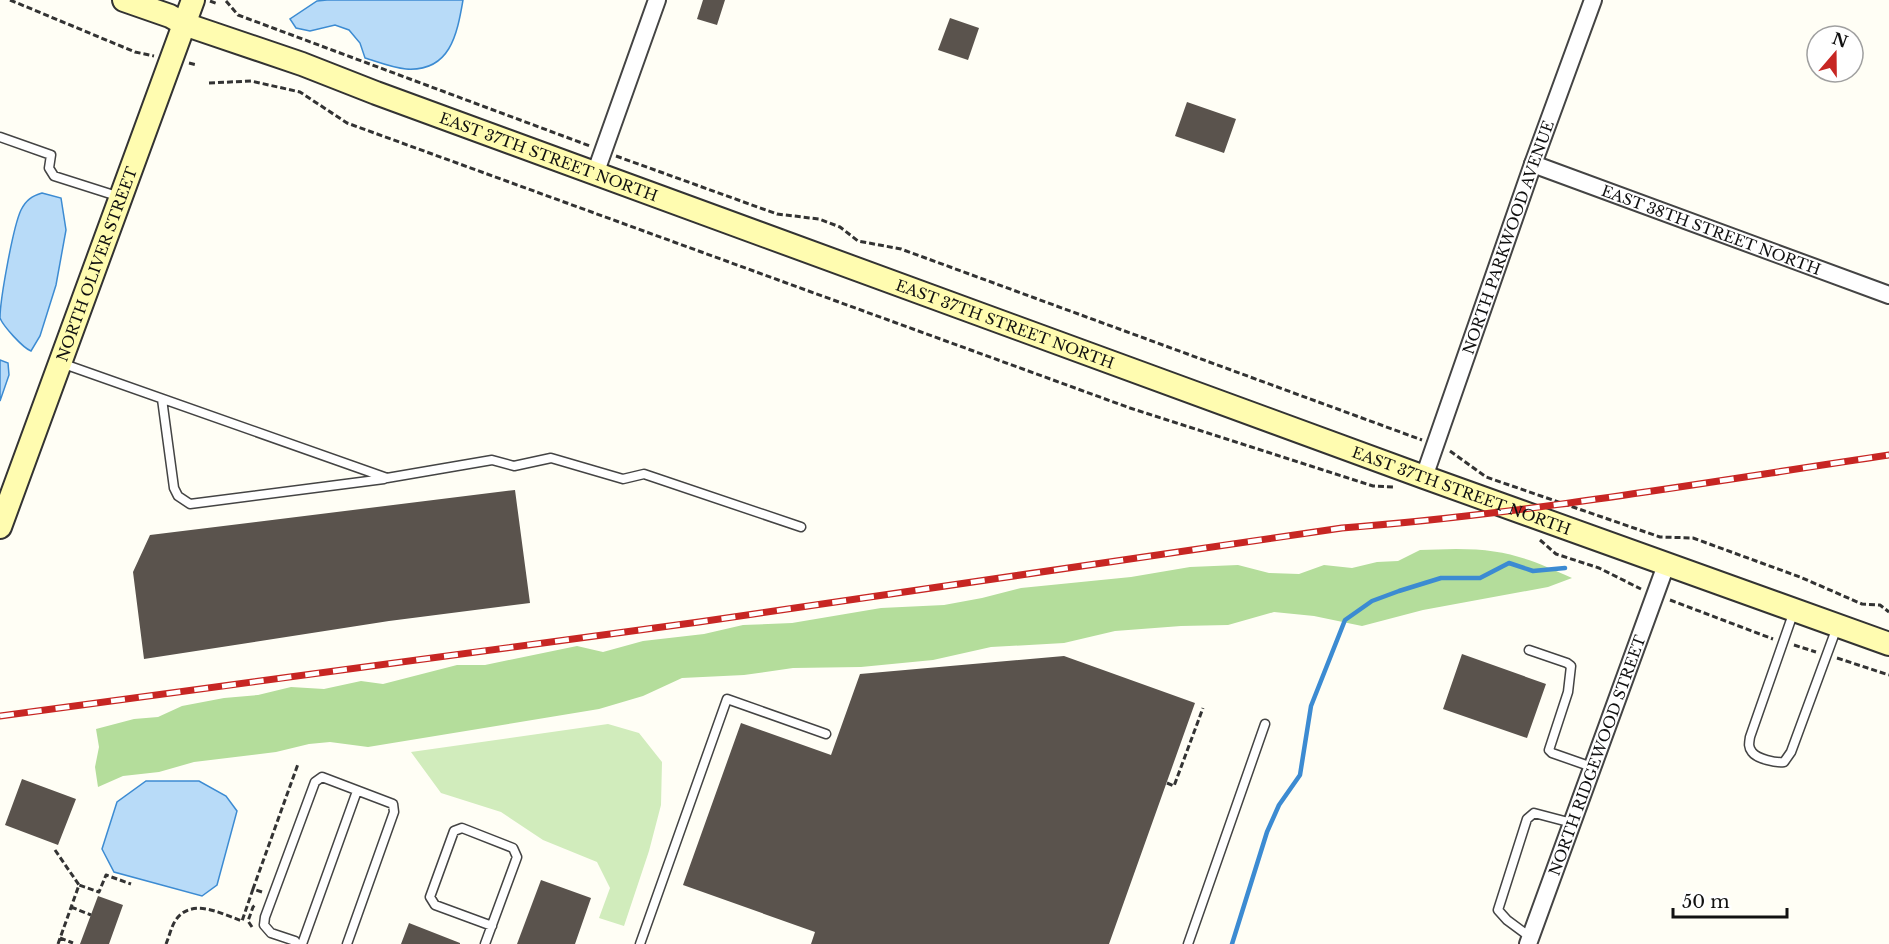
<svg xmlns="http://www.w3.org/2000/svg" width="1889" height="944" viewBox="0 0 1889 944" font-family="'Libre Baskerville',serif">
  <style>
    .green { fill: #d1ecbc }
    .forest { fill: #b4dd9b }
    .water { fill: #b8dbf8; stroke: #3c8bd2; stroke-width: 1.5 }
    .lines { fill: none; stroke-linecap: round; stroke-linejoin: round }
    .stream { stroke: #3c8bd2; stroke-width: 4.5 }
    .building { fill: #5a534d }
    .service-casing { stroke: #444; stroke-width: 11 }
    .minor-casing { stroke: #444; stroke-width: 20 }
    .secondary-casing { stroke: #333; stroke-width: 26 }
    .path { stroke: #333; stroke-width: 3; stroke-dasharray: 6 3; stroke-linecap: butt }
    .service { stroke: #fff; stroke-width: 8 }
    .minor { stroke: #fff; stroke-width: 16 }
    .secondary { stroke: #fffcb0; stroke-width: 22 }
    .rail-casing { stroke: #c72623; stroke-width: 7 }
    .rail { stroke: #fff; stroke-width: 4.5; stroke-dasharray: 14; stroke-linecap: butt }
    .labels { text-anchor: middle; dominant-baseline: central; stroke-width: 6; stroke-linejoin: round; paint-order: stroke }
    .street-label { font-size: 15px; fill: #111; stroke: #fff }
  </style>
  <rect width="100%" height="100%" fill="#fffef5"/>
  <path class="green" d="M608,724l31,9 23,29 -1,43 -12,46 -25,75 -25,-8 11,-30 -13,-26 -54,-22 -42,-28 -60,-19 -30,-41z"/>
  <path class="forest" d="M1456,549c48,0 73,9 116,29l-24,9 -125,23 -61,16 -48,-10 -40,-4 -46,13 -47,1 -66,5 -51,12 -73,4 -58,13 -72,7 -68,1 -49,7 -62,3 -39,18 -44,13 -231,38 -38,-5 -21,2 -33,8 -82,10 -35,10 -36,4 -25,11 -3,-20 4,-20 -3,-18 38,-10 24,-2 24,-11 42,-8 34,-3 33,-8 33,2 37,-8 22,3 74,-19h28l92,-19 26,6 40,-11 61,-7 39,-9 49,-2 89,-15 63,-3 38,-7 39,-10 110,-11 59,-10 48,-2 31,8 30,1 25,-9 28,3 25,-6 21,-1 22,-11z"/>
  <path class="water" d="M327,0h136c-6,35 -13,72 -57,69 -13,-1 -28,-7 -41,-11l-5,-15 -11,-13 -14,-5 -25,6 -14,-3 -6,-9 27,-18z
    M42,193l19,5 5,32 -10,55 -16,51 -9,15c-8,-3 -28,-25 -31,-33 0,-18 13,-91 21,-108 5,-10 11,-14 21,-17z
    M0,360l8,3 1,12 -9,26z
    M146,781h53l27,15 11,15 -20,74 -15,11 -88,-24 -12,-23 15,-47z"/>
  <g class="lines">
    <path class="stream" d="M1232,944l35,-112 12,-27 21,-30 11,-69 34,-86 27,-19 27,-10 42,-13h39l29,-15 24,8 32,-3"/>
  </g>
  <path class="building" d="M703,0h22l-8,25 -20,-6z
    M950,18l29,10 -11,32 -30,-10z
    M1187,102l49,17 -12,34 -49,-17z
    M515,490l15,113 -141,18 -245,38 -11,-87 17,-37z
    M1462,654l84,30 -19,54 -84,-29z
    M1064,656l131,47 -86,241h-298l4,-12 -132,-47 58,-162 90,32 29,-81z
    M22,779l54,20 -18,46 -53,-20z
    M541,880l50,18 -16,46h-58z
    M98,896l25,9 -14,39h-29z
    M409,923l51,20v1h-59z"/>
  <g class="lines">
    <defs>
      <path id="service" d="M0,137l51,18 -2,13 5,8 66,21
        M61,363l326,115 105,-18 22,6 37,-8 72,21 21,-5 157,53
        M162,399l12,89 4,8 12,8 194,-25
        M1794,611l-44,126c-1,6 -2,10 2,15 5,7 24,11 32,10l7,-10 46,-125
        M1529,650l38,13 4,3 -3,26 -19,58 3,3 40,14
        M1530,937l-23,-17 -9,-10 29,-91 7,-6 38,10
        M297,944l-2,-3 -24,-8 -7,-8 1,-8 50,-135 7,-5 71,27 1,8 -47,132
        M302,944l55,-153
        M485,944l32,-87 -4,-9 -51,-20 -8,3 -24,66 5,8 57,21
        M640,944l87,-245 99,35
        M1188,944l77,-220"/>
      <g id="minor">
        <path id="s1" d="M1533,164l356,131"/>
        <path d="M595,174l62,-174"/>
        <path id="s2" d="M1424,477l109,-313 60,-164"/>
        <path id="s3" d="M1528,944l138,-379"/>
      </g>
      <g id="secondary">
        <path id="s4" d="M124,0l46,16 14,8 118,40 74,29 1048,384 465,167"/>
        <path id="s5" d="M0,527l193,-527"/>
      </g>
    </defs>
    <use href="#service" class="service-casing"/>
    <use href="#minor" class="minor-casing"/>
    <use href="#secondary" class="secondary-casing"/>
    <path class="path" d="M10,0l125,52 19,4
      M210,1l8,3
      M226,1l12,14 352,131
      M189,63l8,2
      M209,83l42,-2 49,11 47,31 783,285 243,78 21,1
      M616,156l161,58 42,5 21,8 18,14 43,8 521,191
      M1450,451l36,26 174,60 33,1 107,39 62,27 18,1 9,7
      M1540,540l16,14 43,14 42,21
      M1670,600l103,39
      M1794,645l22,7
      M1837,658l52,17
      M1167,783l7,3 29,-78
      M55,850l24,35
      M262,892l-9,-3 45,-125
      M71,907l20,8
      M252,927l-4,-6 5,-14 3,-3
      M60,938l13,5
      M58,944l21,-59 20,7 7,-17 25,9
      M166,944c3,-7 5,-16 9,-23 16,-24 45,-8 67,0l11,-32"/>
    <use href="#service" class="service"/>
    <use href="#minor" class="minor"/>
    <use href="#secondary" class="secondary"/>
    <defs>
      <path id="rail" d="M0,716l699,-94 643,-94c183,-14 365,-46 547,-73"/>
    </defs>
    <use href="#rail" class="rail-casing"/>
    <use href="#rail" class="rail"/>
  </g>
  <g class="labels">
    <g class="street-label">
      <text stroke="none"><textPath href="#s4" startOffset="453">EAST 37TH STREET NORTH</textPath></text>
      <text stroke="none"><textPath href="#s1" startOffset="190">EAST 38TH STREET NORTH</textPath></text>
      <text stroke="none"><textPath href="#s2" startOffset="254">NORTH PARKWOOD AVENUE</textPath></text>
      <text stroke="none"><textPath href="#s5" startOffset="280">NORTH OLIVER STREET</textPath></text>
      <text stroke="none"><textPath href="#s4" startOffset="939">EAST 37TH STREET NORTH</textPath></text>
      <text stroke="none"><textPath href="#s4" startOffset="1425">EAST 37TH STREET NORTH</textPath></text>
      <text stroke="none"><textPath href="#s3" startOffset="201">NORTH RIDGEWOOD STREET</textPath></text>
    </g>
  </g>
  <g transform="translate(1835 54) rotate(20)"><circle r="28" fill="#ffffff" stroke="#a0a0a0" stroke-width="1.5"/>
  <path d="M0-4.5L10 22L0 15L-10 22Z" fill="#c72623"/>
  <text y="-9" font-size="16" font-weight="bold" text-anchor="middle" fill="#111111">N</text>
  </g>
  <path d="M1673 908v9h114v-9" fill="none" stroke="#111111" stroke-width="3"/>
  <text x="1682" y="908" font-size="18" fill="#111111" stroke="#ffffff" stroke-width="4.5" paint-order="stroke">50 m</text>
</svg>
